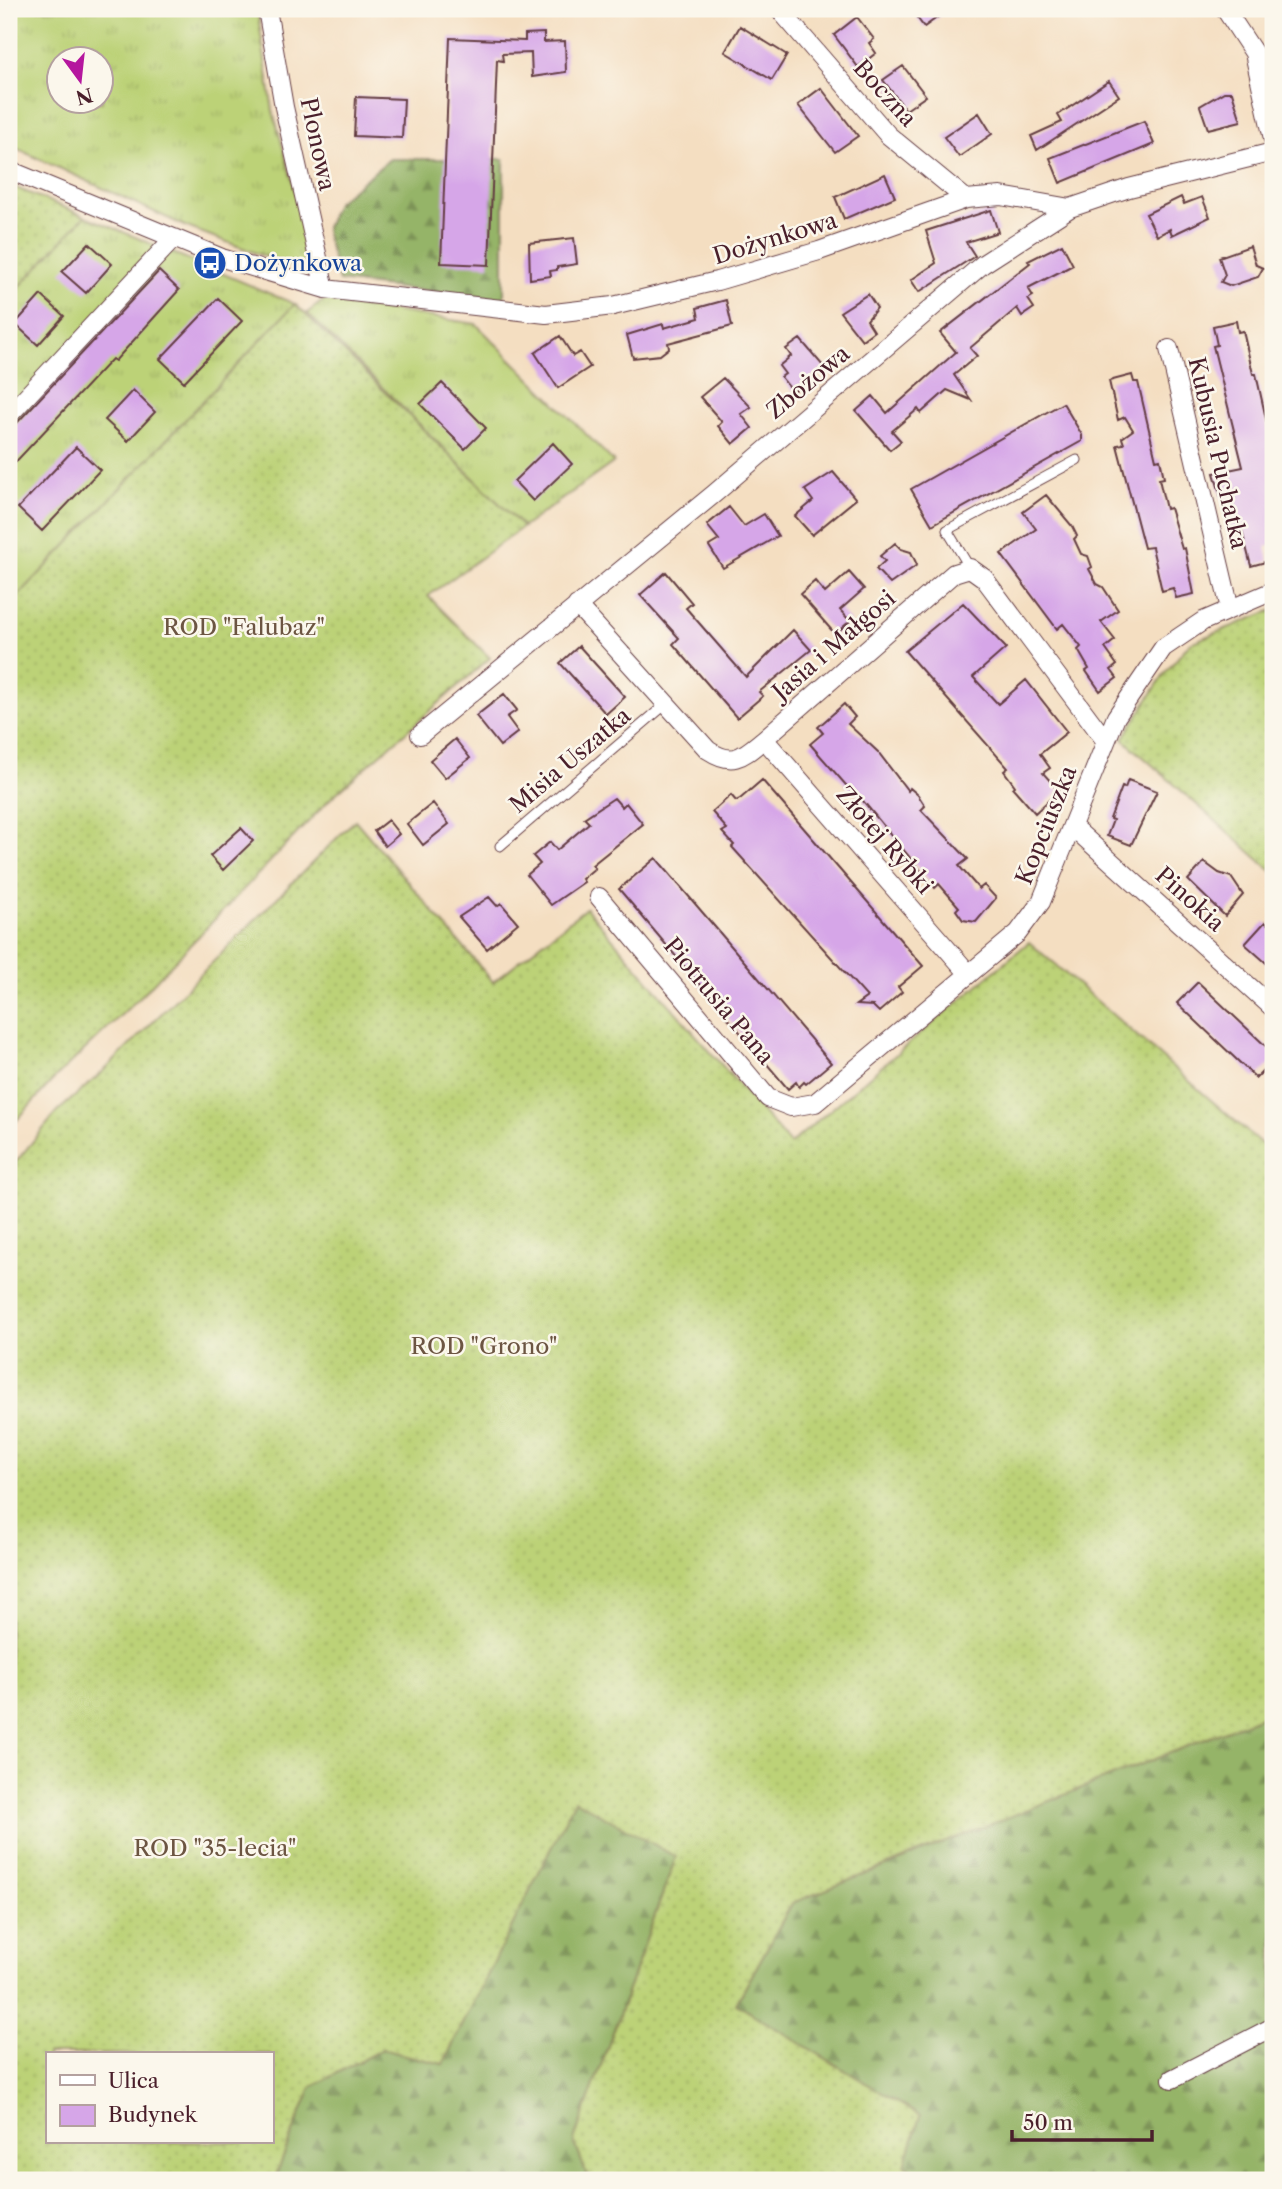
<svg xmlns="http://www.w3.org/2000/svg" width="1282" height="2189" viewBox="0 0 1282 2189" font-family="'Libre Caslon Text',serif">
  <style>
    .grass { fill: url(#grass-tufts); stroke: #837851; stroke-width: 2; fill-rule: evenodd }
    .forest { fill: url(#forest-firs); stroke: #706a4a; stroke-width: 2 }
    .garden { fill: url(#garden-dots); stroke: #837851; stroke-width: 2; fill-rule: evenodd }
    .building { fill: #d6a6e8 }
    .lines { fill: none; stroke-linecap: round; stroke-linejoin: round }
    .lane-casing { stroke: #643c42; stroke-width: 11 }
    .street-casing { stroke: #643c42; stroke-width: 20 }
    .lane { stroke: #fff; stroke-width: 9 }
    .street { stroke: #fff; stroke-width: 18 }
    .labels { text-anchor: middle; dominant-baseline: central; stroke-width: 5; stroke-linejoin: round; paint-order: stroke }
    .street-label { font-size: 23px; fill: #4a1f2b; stroke: #fbf7ec }
    .transit-label { font-size: 23px; fill: #164399; stroke: #fbf7ec; text-anchor: start }
    .park-label { font-size: 23px; fill: #6c5542; stroke: #fbf7ec }
  </style>
  <defs>
    <pattern id="grass-tufts" width="24" height="20" patternUnits="userSpaceOnUse" patternTransform="scale(1.75)"><rect width="24" height="20" fill="#bcd277"/><path d="M3 7l-1-3M5 7V3M7 7l1-3M15 17l-1-3M17 17v-4M19 17l1-3" fill="none" stroke="#a3b467"/></pattern>
    <pattern id="forest-firs" width="22" height="20" patternUnits="userSpaceOnUse" patternTransform="scale(1.75)"><rect width="22" height="20" fill="#95b468"/><path d="M5 1l3.5 6h-7zM16 11l3.5 6h-7z" fill="#7c9256"/></pattern>
    <pattern id="garden-dots" width="8" height="8" patternUnits="userSpaceOnUse" patternTransform="scale(1.75)"><rect width="8" height="8" fill="#bcd277"/><path d="M2 2h.1M6 6h.1" fill="none" stroke="#a3b467" stroke-width="1.8" stroke-linecap="round"/></pattern>
  </defs>
  <rect width="100%" height="100%" fill="#fbf7ec"/>
  <filter id="ink" filterUnits="userSpaceOnUse"><feTurbulence type="fractalNoise" baseFrequency=".0143" numOctaves="2"/><feDisplacementMap in="SourceGraphic" scale="14" xChannelSelector="R" yChannelSelector="G"/><feConvolveMatrix kernelMatrix="1 2 1 2 8 2 1 2 1" color-interpolation-filters="sRGB"/></filter>
  <filter id="wash" filterUnits="userSpaceOnUse"><feTurbulence type="fractalNoise" baseFrequency=".00686" numOctaves="4" result="noise"/><feDisplacementMap in="SourceGraphic" scale="28" xChannelSelector="R" yChannelSelector="G"/><feGaussianBlur stdDeviation="1.57" result="paint"/><feColorMatrix in="noise" values="0 0 0 0 0 0 0 0 0 0 0 0 0 0 0 0 0 1.4 0 .05"/><feComposite in="paint" operator="in"/></filter>
  <g filter="url(#wash)">
    <rect width="100%" height="100%" fill="#f4dec1"/>
    <path class="grass" d="M9,9h248l16,102 27,99 9,63 -122,-46 -178,-82zM60,60h42v42h-42z
      M85,216l210,88 -286,302v-308z
      M324,300l152,24 138,138 -91,65 -216,-214z"/>
    <path class="forest" d="M390,159h114v141l-165,-19 -14,-51 11,-27z
      M1273,1712v468h-347l-21,-15 -169,-161 56,-101z
      M575,1799l101,58 -102,284 15,39h-315l37,-93 71,-38 61,15z"/>
    <path class="garden" d="M9,185l76,31 -76,82z
      M295,304l228,223 -95,69 62,62 -158,139 -190,198 -91,87 -42,47v-523z
      M1273,610v262l-150,-133 41,-65 26,-31z
      M355,820l138,162 93,-74 204,236 239,-202 244,212v558l-481,191 -56,101 184,112 -15,49 21,15h-337l-15,-39 102,-284 -101,-57 -132,264 -61,-15 -71,38 -37,93h-265v-1010l49,-59 47,-41zM271,2054v88h-224v-88z"/>
    <g id="blocks">
      <path class="building" d="M922,9h27l-25,18 -9,-12z
        M857,17l17,22 -5,4 7,10 -18,14 -24,-32z
        M740,26l47,29 -15,25 -47,-28z
        M544,33v9l21,-1 1,31 -34,5 -1,-24 -29,1 1,7 -6,-1 -8,205 -48,-2 9,-225 75,3v-7z
        M903,66l23,30 -20,14 -23,-30z
        M1109,81l10,15 -82,54 -6,-14 31,-14 -4,-7z
        M821,88l37,48 -23,16 -37,-47z
        M1224,92h8l9,29 -33,8 -8,-23z
        M356,97l48,2 -2,39 -48,-2z
        M979,113l13,21 -33,23 -15,-20z
        M1144,121l10,23 -94,39 -10,-25z
        M885,174l10,23 -51,22 -9,-22z
        M1181,197l3,7 18,-7 8,20 -38,18 -2,-6 -13,7 -11,-22z
        M991,210l7,22 -32,10 9,14 -56,36 -8,-12 25,-17 -10,-32z
        M574,238l3,26 -20,3v3l-7,1 1,5 -21,3 -1,-36z
        M89,243l23,21 -26,29 -24,-21z
        M1062,244l11,21 -45,23 5,8 -5,3 6,9 -12,8 -5,-8 -47,40 7,8 -23,19 17,25 -24,-10 -26,23 -3,-4 -26,22 9,10 -11,9 -34,-39 17,-15 14,17 69,-61 -16,-19 90,-70 -2,-2z
        M1250,246l6,19 7,3 -5,9 -27,9 -10,-4 4,-7 -6,-18z
        M159,271l20,19 -64,71 -3,-2 -103,110v-43l8,-3z
        M868,294l9,14 -10,12 7,11 -12,9 -22,-28z
        M41,295l23,21 -26,29 -23,-21z
        M218,298l24,23 -58,61 -24,-23z
        M726,300l6,26 -64,17 1,5 -9,7 -27,3 -6,-23 36,-11 1,4 35,-10 -2,-10z
        M1236,321l2,11 5,-1 10,43h3l17,76v95l-7,2 3,14 -18,5 -9,-35 -10,3 -18,-61 29,-6 -30,-121 4,-1 -4,-19z
        M560,336l13,20 7,-4 10,15 -32,21 -23,-35z
        M800,339l24,28 -31,25 -12,-15 4,-3 -6,-8 12,-10 -5,-7z
        M1132,375l2,7h4l18,78 4,-1 4,19 -5,1 7,30 4,-1 12,41 3,-1 9,46 -18,4 -3,-10 -11,3 -10,-44 -8,1 -27,-103 7,-1 -2,-6 11,-8 -8,-13 -7,3 -9,-39z
        M723,378l28,29 -10,7 11,14 -19,16 -15,-18 4,-4 -22,-25z
        M442,383l44,45 -21,21 -45,-45z
        M133,390l22,22 -27,29 -23,-21z
        M1063,403l19,32v6l-150,84 -21,-36z
        M553,443l19,21 -39,37 -19,-20z
        M76,447l24,23 -58,61 -24,-23z
        M833,472l23,27 -44,36 -17,-19 18,-15 -8,-11z
        M1046,495l26,31 5,10 -3,3 7,15 7,2 4,11 -3,2 8,15 6,3 15,23 -17,12 14,18 -10,8 12,17 -6,5 6,8 -17,13 -14,-20 3,-2 -11,-19 3,-3 -18,-23 -6,5 -56,-75 35,-25 -13,-17z
        M729,507l15,19 20,-12 14,22 -55,32 -14,-22 10,-6 -12,-15z
        M895,543l6,6 10,3 6,13 -27,19 -14,-15 9,-8 -5,-5z
        M666,572l26,31 -6,5 60,69 47,-47 18,20 -52,42 4,4 -26,22 -64,-74 6,-6 -39,-43z
        M849,572l15,17 -24,21 10,11 -15,13 -35,-40 15,-13 10,12z
        M963,603l43,45 -33,29 25,27 28,-24 41,52 -27,22 10,14 -7,5 16,18 -24,22 -22,-25 2,-2 -11,-15 4,-3 -103,-117z
        M579,646l46,51 -19,17 -46,-51z
        M504,694l13,16 -10,7 11,15 -18,14 -24,-30z
        M844,704l11,13 -7,7 30,28 30,39 2,-3 8,7 7,11 -4,4 47,49 -9,7 20,23 5,-4 12,13 -20,24 -13,-2 -7,-10 3,-3 -20,-23 -4,4 -81,-98 -2,2 -42,-48 13,-11 -5,-6z
        M455,739l15,19 -25,20 -15,-18z
        M762,780l161,186 -25,21 4,5 -23,20 -6,-6 -17,-1 11,-8 -135,-150 2,-2 -12,-13 5,-3 -15,-17 19,-17 5,6 4,-2z
        M1128,780l29,11 -26,54 -24,-9 6,-16 -3,-1 12,-32 3,1z
        M614,798l8,9 4,-4 17,21 -51,41 3,3 -13,11 2,3 -33,23 -24,-30 13,-11 -7,-8 17,-14 7,8 32,-27 -5,-5z
        M433,803l16,21 -26,21 -16,-21z
        M388,820l11,14 -14,12 -11,-15z
        M241,828l12,13 -30,29 -13,-14z
        M656,858l175,205 -25,21 -2,-2 -5,5 -3,-5 -8,7 -169,-200z
        M1204,862l15,11 12,4 12,18 -18,21 -37,-36z
        M489,897l8,9 4,-3 17,20 -31,26 -28,-32z
        M1265,922l8,7v40l-28,-25z
        M1198,982l75,71v8l-17,17 -79,-75z"/>
    </g>
  </g>
  <g filter="url(#ink)">
    <use href="#blocks" fill-opacity="0" stroke="#643c42" stroke-width="2"/>
    <g class="lines">
      <defs>
        <path id="lane" d="M970,568l-23,-38 130,-70
          M500,846l166,-142"/>
        <path id="street" d="M267,9l17,98 41,182
          M779,9l109,126 78,64
          M1225,9l29,44 19,86
          M9,170l213,88 103,31 221,25 67,-8 104,-25 102,-30 147,-52 35,-3 69,12
          M1169,349l61,260
          M9,415l165,-177
          M577,605l131,145c26,17 35,6 56,-11l190,-166 16,-5 14,10 121,162
          M420,735l294,-241 269,-230 87,-56 59,-20 144,-36
          M764,739l205,235
          M1074,828l199,180
          M599,897l169,201 23,9 24,-4 203,-170 23,-31 75,-185 47,-69 40,-27 70,-30
          M1172,2079l101,-52"/>
      </defs>
      <use href="#lane" class="lane-casing"/>
      <use href="#street" class="street-casing"/>
      <use href="#lane" class="lane"/>
      <use href="#street" class="street"/>
    </g>
  </g>
  <defs>
    <symbol id="bus-disc" viewBox="-11 -11 22 22"><circle r="9.5" fill="#1a4fb4" stroke="#fbf7ec"/><path d="M-5-6H5V4H4V6H2V4H-2V6H-4V4H-5ZM-3.5-4V0h7V-4ZM-3.5 1.2v1.5H-2V1.2ZM2 1.2v1.5H3.5V1.2Z" fill="#fff"/></symbol>
  </defs>
  <g fill-rule="evenodd">
    <use href="#bus-disc" x="191" y="244" width="38" height="38"/>
  </g>
  <g class="labels">
    <g class="street-label">
      <text transform="translate(885 93) rotate(48)">Boczna</text>
      <text transform="translate(318 144) rotate(78)">Plonowa</text>
      <text transform="translate(775 238) rotate(-17)">Dożynkowa</text>
      <text transform="translate(808 382) rotate(-40)">Zbożowa</text>
      <text transform="translate(1218 453) rotate(77)">Kubusia Puchatka</text>
      <text transform="translate(834 645) rotate(-41)">Jasia i Małgosi</text>
      <text transform="translate(570 760) rotate(-40)">Misia Uszatka</text>
      <text transform="translate(1046 825) rotate(-68)">Kopciuszka</text>
      <text transform="translate(885 840) rotate(49)">Złotej Rybki</text>
      <text transform="translate(1190 899) rotate(42)">Pinokia</text>
      <text transform="translate(719 1001) rotate(50)">Piotrusia Pana</text>
    </g>
    <g class="transit-label">
      <text x="234" y="263">Dożynkowa</text>
    </g>
    <g class="park-label">
      <text x="244" y="627">ROD "Falubaz"</text>
      <text x="484" y="1346">ROD "Grono"</text>
      <text x="215" y="1848">ROD "35-lecia"</text>
    </g>
  </g>
  <rect width="1282" height="2189" fill="none" stroke="#fbf7ec" stroke-width="35"/>
  <rect x="46" y="2052" width="228" height="91" fill="#fbf7ec" stroke="#b4a19f" stroke-width="2"/>
  <rect x="60" y="2075" width="35" height="10" fill="#ffffff" stroke="#b4a19f" stroke-width="2"/>
  <text x="108" y="2088" font-size="21" fill="#4a1f2b">Ulica</text>
  <rect x="60" y="2105" width="35" height="21" fill="#d6a6e8" stroke="#b4a19f" stroke-width="2"/>
  <text x="108" y="2122" font-size="21" fill="#4a1f2b">Budynek</text>
  <g transform="translate(80 80) rotate(165)"><circle r="33" fill="#fbf7ec" stroke="#b4a19f" stroke-width="2"/>
  <path d="M0-5L12 26L0 18L-12 26Z" fill="#b5179e"/>
  <text y="-10" font-size="19" font-weight="bold" text-anchor="middle" fill="#4a1f2b">N</text>
  </g>
  <path d="M1012 2130v10h140v-10" fill="none" stroke="#4a1f2b" stroke-width="3.5"/>
  <text x="1023" y="2130" font-size="21" fill="#4a1f2b" stroke="#fbf7ec" stroke-width="5" paint-order="stroke">50 m</text>
</svg>
